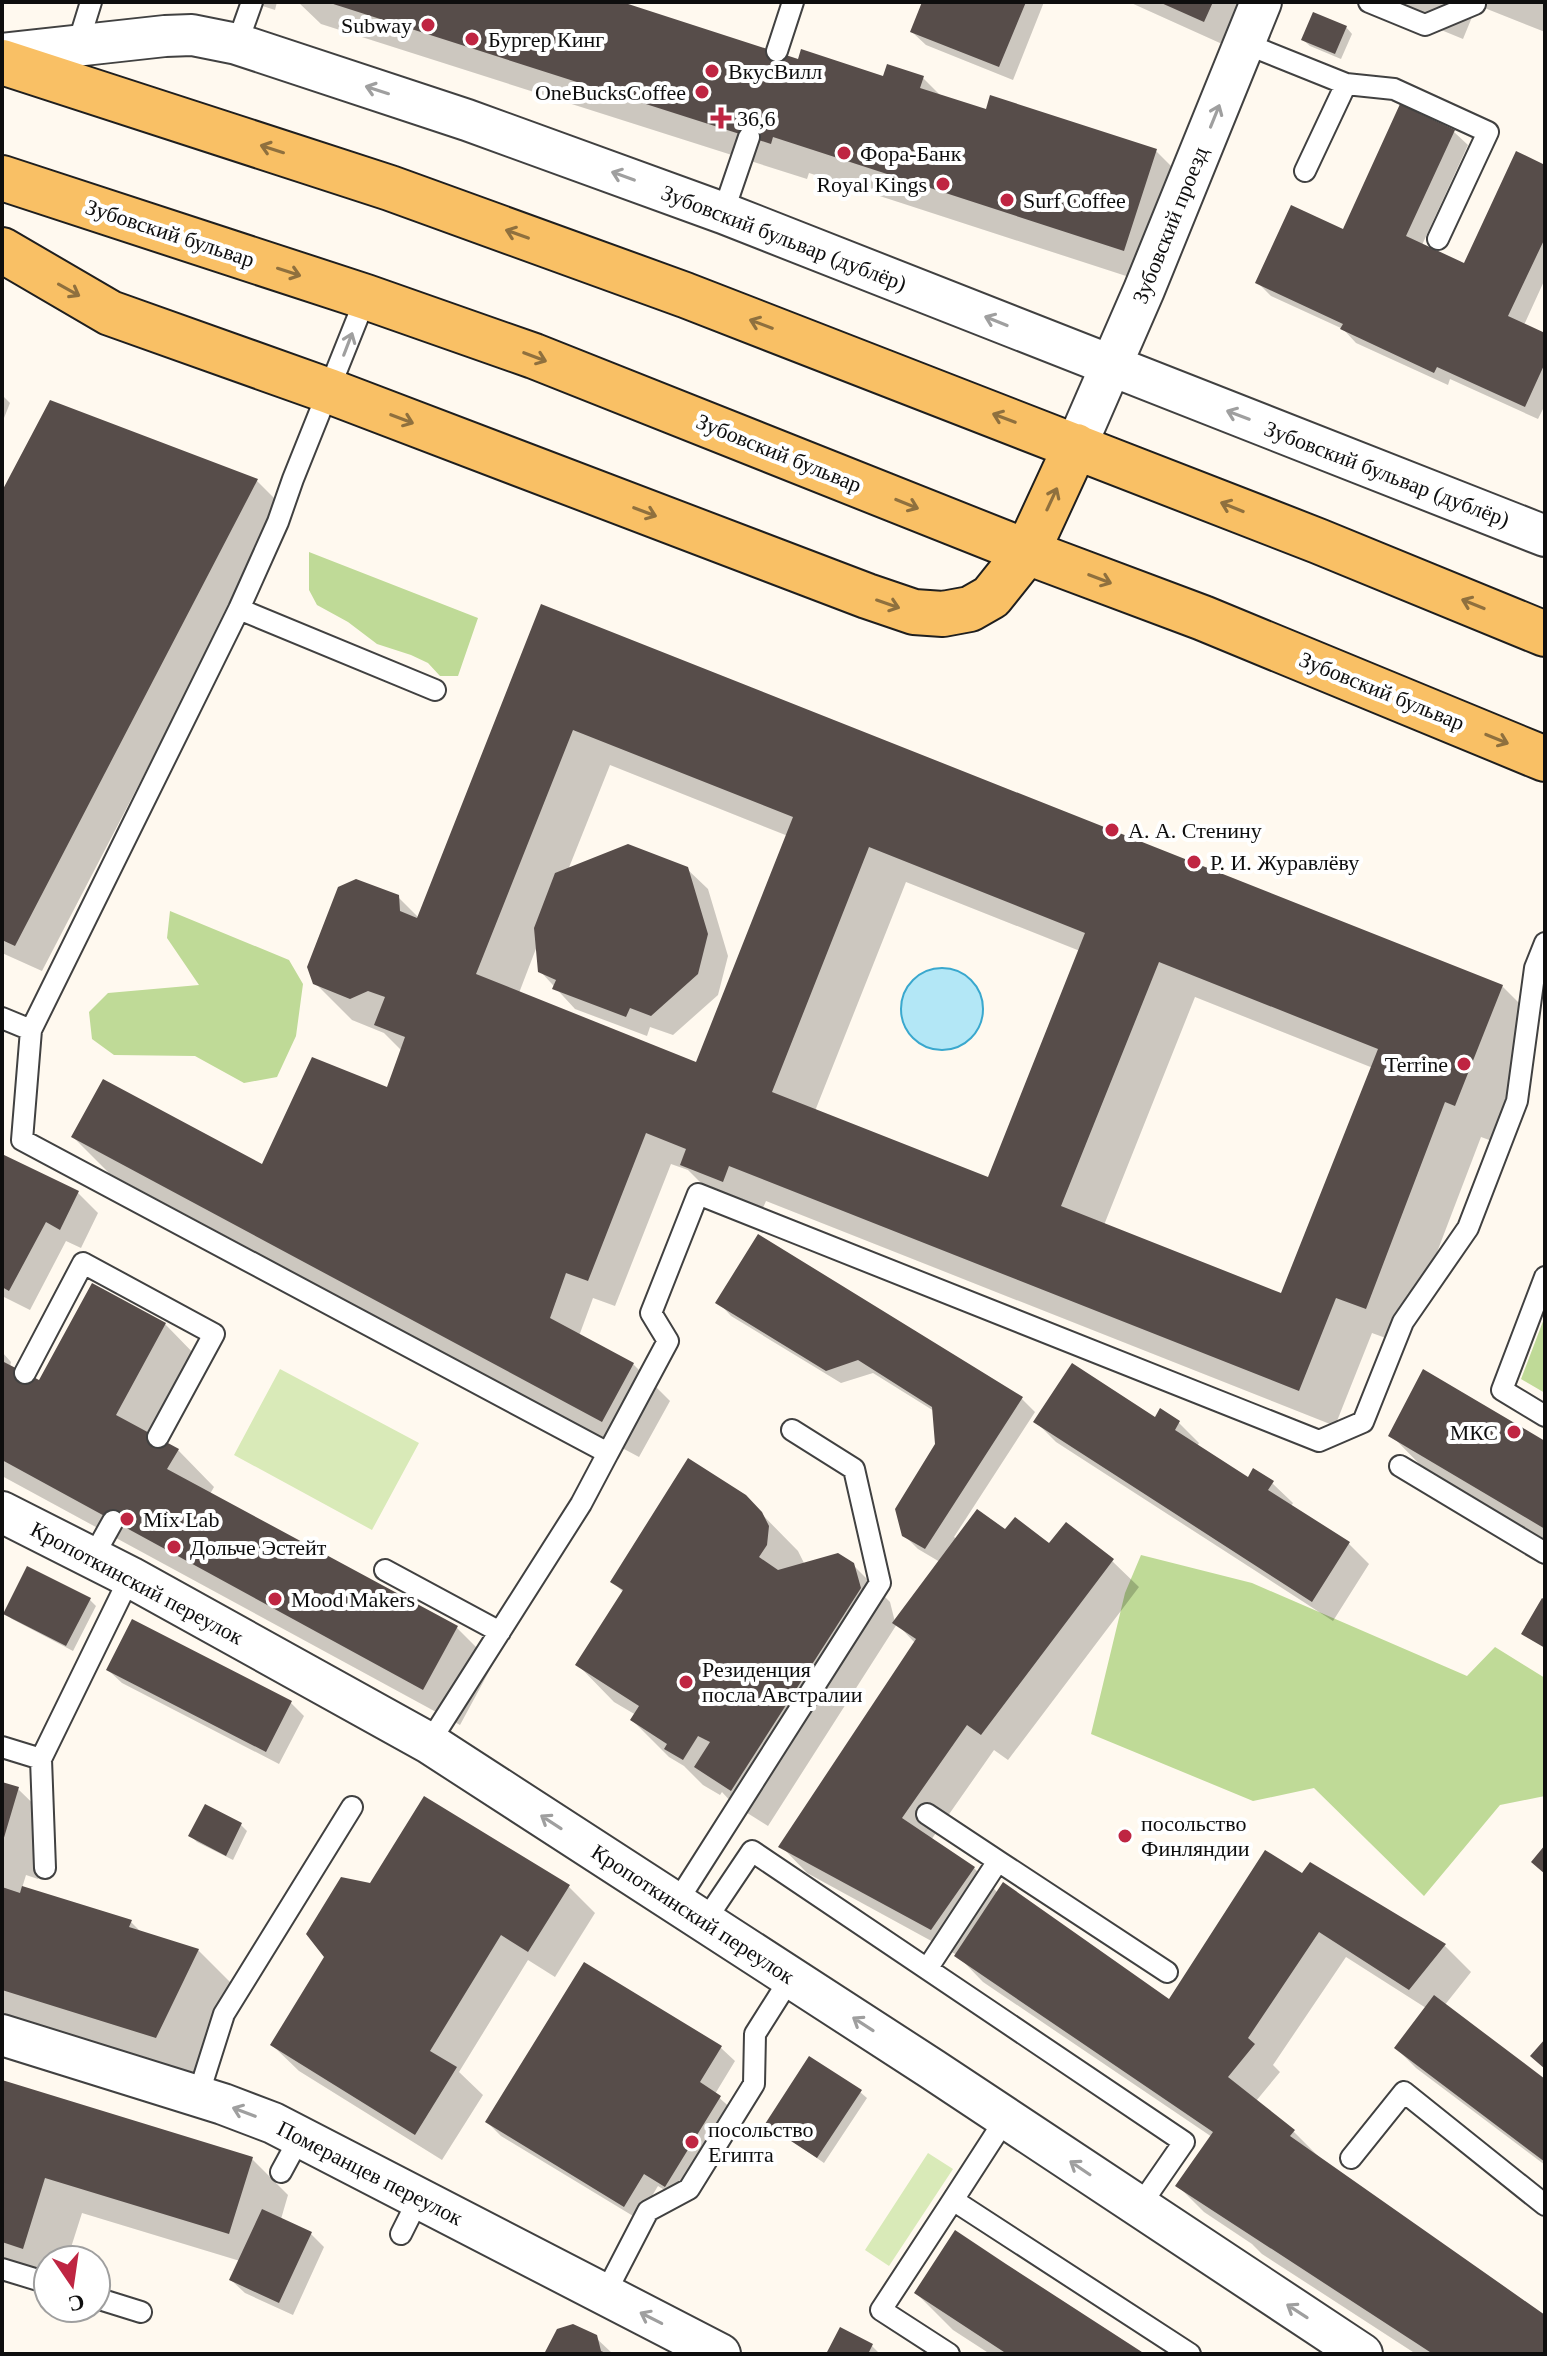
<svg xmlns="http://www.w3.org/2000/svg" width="1547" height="2356" viewBox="0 0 1547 2356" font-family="'Times New Roman',serif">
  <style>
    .green { fill: #d9eab8 }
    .forest { fill: #bfda97 }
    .water { fill: #b3e7f6; stroke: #3aa8ce; stroke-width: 2 }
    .shadow { fill: #0003; fill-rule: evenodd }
    .building { fill: #574d4a; fill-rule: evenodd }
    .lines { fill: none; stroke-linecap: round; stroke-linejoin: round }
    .service-casing { stroke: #414141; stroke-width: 24 }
    .minor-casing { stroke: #414141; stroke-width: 44 }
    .primary-casing { stroke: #1f1f1f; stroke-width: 48 }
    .service { stroke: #fff; stroke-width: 20 }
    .minor { stroke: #fff; stroke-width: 40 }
    .primary { stroke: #f9c065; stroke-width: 44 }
    .oneway { stroke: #9f9f9f }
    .oneway2 { stroke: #8f703e }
    .poi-dot { fill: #bf2542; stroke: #fff; stroke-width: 3 }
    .labels { text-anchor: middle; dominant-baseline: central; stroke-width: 8; stroke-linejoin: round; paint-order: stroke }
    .poi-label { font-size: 22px; fill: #0e0e0e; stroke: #fff; text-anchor: start }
    .street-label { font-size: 22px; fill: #0e0e0e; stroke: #fff }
  </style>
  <rect width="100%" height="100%" fill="#fff9ef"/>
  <path class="green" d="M280,1369l139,74 -47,87 -138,-75z
    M928,2153l25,16 -64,97 -24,-16z"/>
  <path class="forest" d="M309,552l169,66 -20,58h-18l-12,-13 -17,-8 -34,-11 -29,-22 -31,-17 -8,-15z
    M170,911l119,49 14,24 -7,52 -19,41 -33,6 -49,-27 -81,-1 -22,-16 -3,-27 19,-19 91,-8 -32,-47z
    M1545,1316v77l-24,-14z
    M1141,1555l111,28 215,93 28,-29 50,31v118l-45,9 -76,91 -110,-108 -61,13 -162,-67 34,-141z"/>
  <path class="water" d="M901 1009a41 41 0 1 1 82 0a41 41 0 1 1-82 0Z"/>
  <path class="shadow" d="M250,2h27l-2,8z
    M298,2h316l185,59 85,18 39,-1 19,19 45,14 169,40 36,36 -32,100 -351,-114 -2,6 -486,-155z
    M924,2h120l-31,78 -87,-35 -14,-13z
    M1129,2h122l-20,46z
    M1373,2h172v30l-68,-27 -14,34z
    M1346,27l6,7 -11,25 -31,-13 -7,-6z
    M1454,132l14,13 -46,100 43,20 80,-98v112l-21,46 21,10v70l-7,14 -88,-40 -2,6 -92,-42 -13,-14 -72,-33 -14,-14 87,-51z
    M2,395l8,8 -8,20z
    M257,481l26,26 -241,464 -40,-18v-458z
    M543,607l959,379 37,37 -47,118 -11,-4 -79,207 -30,-11 -37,93 -569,-225 -7,16 -40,-16 -31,-31 -17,-6 -56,142 -22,-8 -14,38 54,28 37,37 -31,56 -529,-283 -37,-37 190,30 125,-77 14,-39 -18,-18 -32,-13 -37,-37 83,-86 21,21zM610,765l178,71 -91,228 -178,-71 18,-47 3,25 35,38 72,27 3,-9 23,8 45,-40 10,-39 -20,-67 -21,-20 -119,1zM906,882l174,69 -91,229 -174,-69zM1195,997l178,71 -91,227 -178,-70z
    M2,1156l76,37 20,20 -17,35 -15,-7 -36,69 -28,-14z
    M718,1302l304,97 13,13 -81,125 3,2 48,-7 107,29 27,26 -131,173 -14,-10 -63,90 43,28 24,25 172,109 133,-127 142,71 26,26 -27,34 101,75v84l-129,-97 -20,-20 30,-40 -80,-51 -73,108 7,7 -24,29 37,30 27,27 225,160v36h-129l-154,-100 -10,-10 -48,-32 -26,-26 34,-49 -229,-155 -26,-27 -150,-82 -26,-27 135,-202 -19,-20 -129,202 -35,-22 -11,-12 -2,3 -17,-10 -19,-19 -15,-9 -37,-37 4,-5 -22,-13 -36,-37 45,-73 -10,-10 132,-85 53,54 7,14 47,-1 38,38 5,20 45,-60 -22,-13 -14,-14 33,-91 -3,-33 -61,-38 -32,10 -110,-67z
    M165,1324l36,37 -42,79 19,10 36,37 -4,7 246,133 37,37 -33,61 -458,-249v-124l9,10 -1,5 29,16z
    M1161,1411l18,12 20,20 -2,3 52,34 23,3 21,20 -2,3 58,38 20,20 -36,57 -277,-179 -20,-20 119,-2z
    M1391,1435l154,9v102l-108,-64z
    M90,1600l6,6 -23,45 -61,-32 -7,-6z
    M108,1670l182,32 14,14 -25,48 -157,-81z
    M2,1784l16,5 37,36 -17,54 -12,-4 -4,13 109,34 11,11 56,17 37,37 -42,86 -191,-59z
    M241,1825l6,6 -14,29 -36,-18 -6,-6z
    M569,1887l26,26 -40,64 -27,-17 -69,112 24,23 -41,65 -143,-89 -27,-26z
    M585,1965l136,83 14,13 -20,33 19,17 -55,88 -21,-13 -20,33 -137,-83 -14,-14z
    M2,2081l250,78 36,36 -7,24 29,14 14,14 -31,68 -48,-22 -14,-13 9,-19 -158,-48 -15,47h-19v21l-46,-15z
    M860,2092l7,6 -43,65 -57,-39z
    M916,2293l226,61h-152l-37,-24z
    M595,2337l18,17h-67z
    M872,2346l6,6 -1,2h-49z"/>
  <path class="building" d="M327,2h295l176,57 3,-10 82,27 4,-12 37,12 -4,12 66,21 4,-14 167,54 -33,102 -351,-114 -2,7z
    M922,2h104l-27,65 -89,-35z
    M1159,2h54l-9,20z
    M1313,12l34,14 -12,28 -34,-14z
    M1400,104l55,26 -49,106 58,27 52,-112 29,14v73l-37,78 37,17v30l-20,44 -88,-40 -3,6 -94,-44 3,-5 -88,-41 36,-78 52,24z
    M50,400l208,79 -243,467 -13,-6v-449z
    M541,604l962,381 -48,121 -10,-4 -79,207 -30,-11 -37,93 -570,-225 -6,16 -43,-17 6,-16 -40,-16 -58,148 -22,-8 -16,45 84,45 -32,59 -531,-285 32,-58 159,85 50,-107 75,30 18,-50 -31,-12 11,-28 -17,-6 -18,8 -37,-15 -6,-17 31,-80 18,-8 43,16 1,16 17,7zM573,730l220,87 -97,245 -220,-88zM869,847l216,86 -97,244 -216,-85zM1159,962l219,87 -97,244 -220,-87z
    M628,844l60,23 20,67 -10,40 -47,42 -21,-8 -4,9 -74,-28 4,-9 -18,-8 -4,-44 21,-55z
    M2,1154l77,37 -19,39 -14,-8 -37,69 -7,-4z
    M758,1234l265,163 -98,152 -23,-13 -7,-27 40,-65 -3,-37 -74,-47 -32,11 -111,-68z
    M92,1283l74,40 -50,92 63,34 -12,20 291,157 -35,64 -421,-230v-99l37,19z
    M1072,1363l83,54 5,-9 20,13 -5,9 73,47 5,-9 21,13 -6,9 82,52 -38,60 -279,-180z
    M1423,1369l122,72v88l-157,-93z
    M688,1458l58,37 16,17 7,14 -2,19 -8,12 19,13 60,-17 16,10 7,25 -130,203 -37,-24 16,-25 -12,-6 -15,24 -19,-11 3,-5 -37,-24 9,-14 -64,-41 48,-75 -13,-8z
    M977,1509l28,20 10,-12 34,26 17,-21 48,37 -133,176 -14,-10 -65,93 73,49 -44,63 -153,-83 138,-208 -24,-16z
    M27,1566l64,32 -25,48 -63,-32z
    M1542,1598l3,2v48l-24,-14z
    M132,1619l160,82 -26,51 -160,-82z
    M2,1782l17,5 -16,54h-1z
    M424,1796l146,89 -42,67 -27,-17 -71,116 27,16 -42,68 -145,-90 54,-88 -18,-23 35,-57 29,6z
    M205,1804l37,19 -16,33 -38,-20z
    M1545,1845v29l-14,-12z
    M1265,1850l37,23 8,-11 136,82 -37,46 -90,-58 -71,106 7,6 -27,33 67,53 -5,6 255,179v39h-112l-258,-168 38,-54 -259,-176 49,-74 166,117z
    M22,1886l110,34 -3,7 70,22 -43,89 -154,-48v-103l18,6z
    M584,1962l138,84 -22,36 21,14 -56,91 -21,-13 -20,33 -139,-85z
    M1434,1995l111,84v83l-151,-114z
    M1545,2039v30l-15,-13z
    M809,2056l53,34 -45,68 -52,-34z
    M2,2080l251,77 -24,77 -184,-56 -22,71 -21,-7z
    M262,2209l50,23 -33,71 -50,-23z
    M955,2230l51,34 139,90h-138l-93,-61z
    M573,2324l24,11 4,16 7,3h-64l13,-25z
    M840,2327l33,17 -5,10h-42z"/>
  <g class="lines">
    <defs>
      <path id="service" d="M1369,2l56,23 50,-21
        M1244,43l102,41 48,5 94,43 -50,107
        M78,44l13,-42
        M237,44l15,-42
        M777,51l16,-49
        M1305,171l41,-87
        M723,213l26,-76
        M239,609l196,81
        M2,1018l29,12 208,-421 39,-87 15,-43 73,-182
        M31,1030l-9,110 586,313 60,-112 -17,-28 47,-119 621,247 44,-19 40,-100 65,-94 49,-127 18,-133 10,-25
        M1545,1277l-43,113 43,26
        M25,1373l58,-110 131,71 -56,103
        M1400,1466l145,87
        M93,1557l20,-36
        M385,1570l115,62
        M429,1743l152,-239 27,-51
        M2,1747l39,12
        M927,1814l71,47
        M45,1868l-4,-109 89,-182
        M677,1902l203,-319 -26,-114 -62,-39
        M705,1921l47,-70 432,291 -45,65
        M927,1969l71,-108 169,111
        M198,2096l26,-82 128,-207
        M1006,2118l-53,82 237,154
        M1351,2158l53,-66 141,113
        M281,2172l19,-35
        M401,2234l18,-36
        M2,2269l46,14
        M605,2294l43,-83 41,-22 65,-105 1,-50 36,-57
        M96,2298l45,14
        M949,2354l-68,-44 72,-110"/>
      <path id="minor" d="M2,54l163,-18 27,-1 45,9 230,76 256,93 822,323
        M1076,446l68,-156 117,-288
        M2,1512l128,65 299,166 503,326 430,285
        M2,2035l221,69 50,19 447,231"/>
      <path id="primary" d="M2,62l388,126 295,107 633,246 227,93
        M2,178l364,119 168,59 493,196 176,66 342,141
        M2,250l108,63 219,78 538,205 47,16 29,2 27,-5 21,-12 36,-45 49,-106"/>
    </defs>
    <use href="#service" class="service-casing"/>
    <use href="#minor" class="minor-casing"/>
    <use href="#primary" class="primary-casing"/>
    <use href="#service" class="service"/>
    <use href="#minor" class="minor"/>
    <use href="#primary" class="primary"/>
  </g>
  <defs><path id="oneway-shaft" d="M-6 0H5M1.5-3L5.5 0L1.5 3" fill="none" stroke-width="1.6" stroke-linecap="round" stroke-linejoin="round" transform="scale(2)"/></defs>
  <g class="oneway">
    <use href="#oneway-shaft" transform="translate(377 90) rotate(-162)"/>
    <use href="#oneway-shaft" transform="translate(1215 116) rotate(-68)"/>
    <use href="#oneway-shaft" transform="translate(623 176) rotate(-160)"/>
    <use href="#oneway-shaft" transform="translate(996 321) rotate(-158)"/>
    <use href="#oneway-shaft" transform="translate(348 344) rotate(-69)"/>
    <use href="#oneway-shaft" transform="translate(1238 415) rotate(-159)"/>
    <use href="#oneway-shaft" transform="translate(551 1822) rotate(-147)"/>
    <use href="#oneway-shaft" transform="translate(863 2024) rotate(-147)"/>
    <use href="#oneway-shaft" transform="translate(244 2112) rotate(-159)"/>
    <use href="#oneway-shaft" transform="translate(1080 2168) rotate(-146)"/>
    <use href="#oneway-shaft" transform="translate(1297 2311) rotate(-147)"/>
    <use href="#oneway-shaft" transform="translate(651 2318) rotate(-153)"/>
  </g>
  <g class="oneway2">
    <use href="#oneway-shaft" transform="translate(272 149) rotate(-162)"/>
    <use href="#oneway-shaft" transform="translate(517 234) rotate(-160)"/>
    <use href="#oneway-shaft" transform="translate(289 272) rotate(18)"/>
    <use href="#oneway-shaft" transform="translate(69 290) rotate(29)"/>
    <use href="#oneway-shaft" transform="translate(761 324) rotate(-159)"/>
    <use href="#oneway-shaft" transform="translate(535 357) rotate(21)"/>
    <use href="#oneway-shaft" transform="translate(1004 418) rotate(-159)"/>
    <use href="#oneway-shaft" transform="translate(402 419) rotate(21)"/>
    <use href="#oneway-shaft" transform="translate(1052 499) rotate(-65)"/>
    <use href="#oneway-shaft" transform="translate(907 504) rotate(22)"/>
    <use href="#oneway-shaft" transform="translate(1232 507) rotate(-158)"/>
    <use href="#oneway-shaft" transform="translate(645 512) rotate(21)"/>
    <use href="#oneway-shaft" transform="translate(1100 579) rotate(21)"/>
    <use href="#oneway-shaft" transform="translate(888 604) rotate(19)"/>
    <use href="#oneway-shaft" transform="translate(1473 604) rotate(-158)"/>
    <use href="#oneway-shaft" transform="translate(1497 739) rotate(22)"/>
  </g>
  <g class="poi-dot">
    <circle cx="428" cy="25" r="8"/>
    <circle cx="472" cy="39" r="8"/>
    <circle cx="712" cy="71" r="8"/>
    <circle cx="702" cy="92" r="8"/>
    <path d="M717 106h8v8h8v8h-8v8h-8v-8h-8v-8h8z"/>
    <circle cx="844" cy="153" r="8"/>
    <circle cx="943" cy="184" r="8"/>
    <circle cx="1007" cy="200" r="8"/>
    <circle cx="1112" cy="830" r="8"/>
    <circle cx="1194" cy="862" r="8"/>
    <circle cx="1464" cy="1064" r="8"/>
    <circle cx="1514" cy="1432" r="8"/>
    <circle cx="127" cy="1519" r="8"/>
    <circle cx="174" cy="1547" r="8"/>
    <circle cx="275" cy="1599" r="8"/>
    <circle cx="686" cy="1682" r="8"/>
    <circle cx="1125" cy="1836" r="8"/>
    <circle cx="692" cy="2142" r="8"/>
  </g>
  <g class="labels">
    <g class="poi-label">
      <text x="412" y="25" text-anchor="end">Subway</text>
      <text x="488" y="39">Бургер Кинг</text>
      <text x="728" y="71">ВкусВилл</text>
      <text x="686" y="92" text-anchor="end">OneBucksCoffee</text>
      <text x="737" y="118">36,6</text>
      <text x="860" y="153">Фора-Банк</text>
      <text x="927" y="184" text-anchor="end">Royal Kings</text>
      <text x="1023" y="200">Surf Coffee</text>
      <text x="1128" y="830">А. А. Стенину</text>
      <text x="1210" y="862">Р. И. Журавлёву</text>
      <text x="1448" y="1064" text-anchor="end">Terrine</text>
      <text x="1498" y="1432" text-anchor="end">МКС</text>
      <text x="143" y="1519">Mix Lab</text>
      <text x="190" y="1547">Дольче Эстейт</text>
      <text x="291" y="1599">Mood Makers</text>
      <text x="702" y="1669">Резиденция<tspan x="702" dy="25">посла Австралии</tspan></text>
      <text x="1141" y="1823">посольство<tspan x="1141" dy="25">Финляндии</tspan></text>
      <text x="708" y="2129">посольство<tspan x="708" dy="25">Египта</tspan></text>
    </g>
    <g class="street-label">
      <text transform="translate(1170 225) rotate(-68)">Зубовский проезд</text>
      <text transform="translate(170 233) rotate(18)">Зубовский бульвар</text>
      <text transform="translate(784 238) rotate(21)">Зубовский бульвар (дублёр)</text>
      <text transform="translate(779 453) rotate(22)">Зубовский бульвар</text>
      <text transform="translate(1387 474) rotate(21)">Зубовский бульвар (дублёр)</text>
      <text transform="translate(1382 691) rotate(22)">Зубовский бульвар</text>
      <text transform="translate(137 1583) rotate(28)">Кропоткинский переулок</text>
      <text transform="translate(693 1914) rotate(33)">Кропоткинский переулок</text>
      <text transform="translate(370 2173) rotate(27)">Померанцев переулок</text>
    </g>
  </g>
  <rect width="1547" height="2356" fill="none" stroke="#0e0e0e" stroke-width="8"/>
  <g transform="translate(72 2284) rotate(167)"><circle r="38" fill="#ffffff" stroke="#9f9f9f" stroke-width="2"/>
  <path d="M0-6L14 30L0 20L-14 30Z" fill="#bf2542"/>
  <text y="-12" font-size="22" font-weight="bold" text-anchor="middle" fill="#0e0e0e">С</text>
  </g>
</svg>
